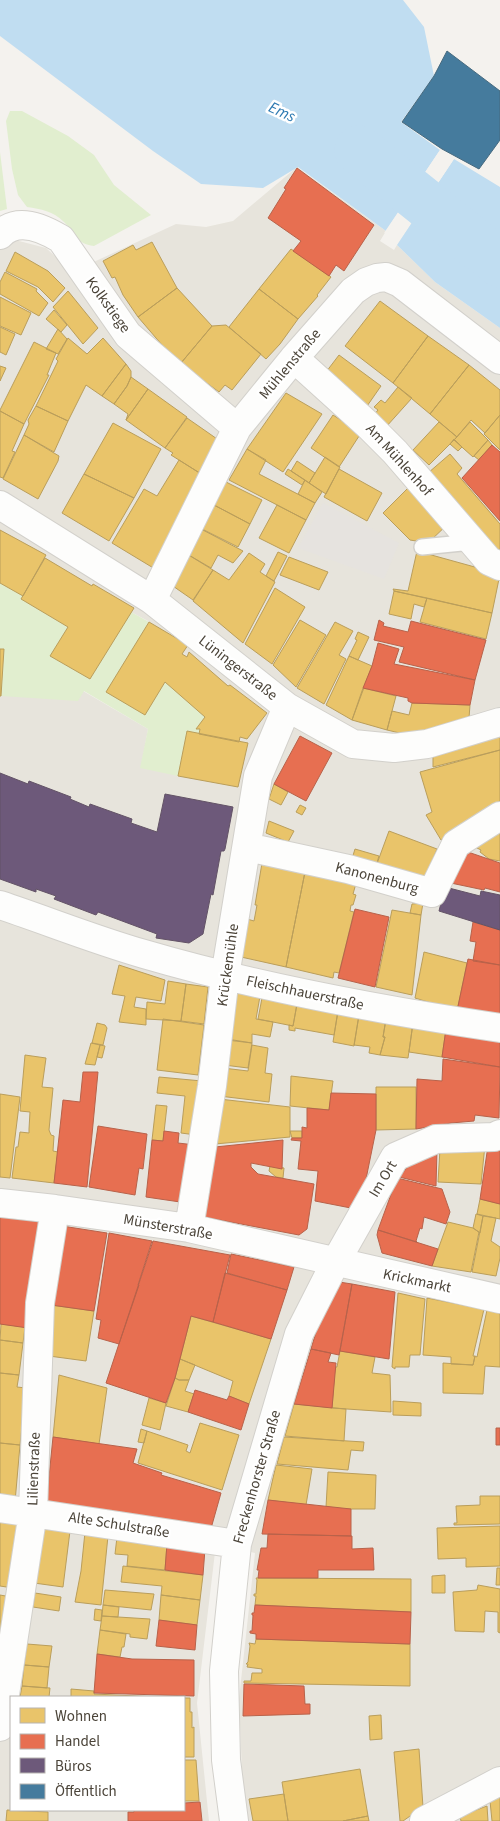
<svg xmlns="http://www.w3.org/2000/svg" width="500" height="1821" viewBox="0 0 500 1821" font-family="'Source Sans 3',sans-serif">
  <style>
    .residential { fill: #e7e4dc; fill-rule: evenodd }
    .green { fill: #e1eecf }
    .parking { fill: #e6e3df }
    .water { fill: #c0ddf1 }
    .pier { fill: #f4f2ee }
    .homes { fill: #e9c46a; stroke: #ba9e5b }
    .shops { fill: #e76f51; stroke: #b8624a }
    .offices { fill: #6d597a; stroke: #635366 }
    .public { fill: #457b9d; stroke: #476a7f }
    .lines { fill: none; stroke-linecap: round; stroke-linejoin: round }
    .river { stroke: #c0ddf1; stroke-width: 49 }
    .lane-casing { stroke: #d2d0cb; stroke-width: 18 }
    .street-casing { stroke: #d2d0cb; stroke-width: 30 }
    .lane { stroke: #fdfdfc; stroke-width: 15 }
    .street { stroke: #fdfdfc; stroke-width: 28 }
    .labels { text-anchor: middle; dominant-baseline: central; stroke-width: 5; stroke-linejoin: round; paint-order: stroke }
    .street-label { font-size: 15px; fill: #4b4439; stroke: #fff }
    .water-label { font-size: 16px; font-style: italic; fill: #2e7ab2; stroke: #fff }
  </style>
  <rect width="100%" height="100%" fill="#f4f2ee"/>
  <path class="residential" d="M297,167l89,64 -6,10 14,9 3,-5 38,37 65,46v1493h-253l-4,-24 -4,-98 16,-146 -39,-9 -19,159 12,118h-209v-1172h4l-2,46 81,-4 65,38 -7,39 46,-37 9,-2 -31,-47 -20,33 -39,-23 42,-71 -17,-9 -41,67 -40,-23 17,-30 -46,-27 1,-3 -22,-13v-368l19,26 27,7 26,24 104,-48 30,3 27,-6zM11,1697h173v113h-173z"/>
  <path class="green" d="M10,111h12l46,25 26,19 20,30 37,30 -57,31c-18,-2 -19,-13 -30,-24 -11,-11 -23,-13 -37,-15l-9,-12 -6,-26 -6,-48z
    M0,152l7,57 -7,2z
    M0,583l23,13 -2,3 47,28 -18,29 40,23 41,-67 18,10 -43,70 39,23 20,-33 40,35 -8,12h3l-1,5 -12,-2 -9,44 -38,-8 8,-39 -64,-38 -6,10 -77,-5 3,-45v-2h-4z"/>
  <path class="parking" d="M323,503l76,40 -15,36 -86,-31z"/>
  <path class="water" d="M0,0h403l21,27 10,49 -33,46 39,28 -54,81 -88,-64 -35,21 -62,-4 -48,-33 -153,-115z
    M454,159l46,28v141l-65,-46 -38,-37z"/>
  <path class="pier" d="M440,150l2,1 -54,81 -4,1z
    M452,157l2,2 -59,88v-3z"/>
  <path class="homes" d="M152,242l25,46 -39,29 -15,-22 -8,-18 -3,1 -9,-17 30,-16 3,5z
    M291,249l40,28 -14,18 1,1 -20,23 -39,-30z
    M15,252l33,19 17,17 -12,14 -15,-15 -32,-16z
    M5,272l32,17 -1,2 12,12 -9,13 -39,-22v-12z
    M177,288l35,38 -31,37 -19,-18 -24,-28z
    M259,289l39,30 -18,25 -14,15 -37,-32z
    M68,291l30,37 -15,16 -30,-37z
    M0,297l31,16 -10,22 -21,-9z
    M380,301l48,35 -35,47 -48,-37z
    M54,310l13,15 -6,7 -15,-13z
    M226,325l35,29 -29,36 -7,-5 -6,7 -19,-14 -1,1 -18,-16 31,-37z
    M0,327l15,7 -9,21 -6,-3z
    M58,329l9,10 -9,15 -12,-5z
    M428,336l41,29 -39,49 -37,-31z
    M68,338l19,16 16,-16 23,26 -24,32 -16,-11 -18,36 -32,-15 22,-45 -2,-2z
    M34,342l22,11 -9,22h2l-25,49 -24,-13v-1z
    M339,355l42,31 -16,23 -42,-33z
    M126,364l5,7v6l-4,9 -13,18 -12,-8z
    M469,365l31,25v25l-15,18 -14,-13 -14,17 -27,-23z
    M0,366l6,2 -6,13z
    M131,377l17,12 -22,31 2,-6 -14,-10 13,-18z
    M398,387l14,11 -26,29 -12,-12 4,-5 -4,-3 7,-7 4,3z
    M148,389l39,28 -22,31 -39,-28z
    M286,393l36,21 -39,58 -36,-23z
    M36,406l32,15 -14,31 -30,-17 5,-11 -1,-4z
    M0,411l24,13 -12,27 3,1 -12,26 -3,-1z
    M333,415l28,18 -22,34 -28,-19z
    M500,415v35l-16,-16z
    M187,418l33,23 -14,36 -35,-22 2,-2 -8,-5z
    M439,422l18,15 -28,28 -16,-15z
    M470,422l18,18 -15,17 -19,-17z
    M113,423l48,26 -27,49 -50,-24z
    M24,435l35,21 -1,5 -20,38 -35,-20z
    M454,439l8,8 -4,4 -8,-7z
    M488,440l4,5 -13,15 -5,-4z
    M247,449l19,11 -7,14 56,29 -9,17 -77,-40z
    M450,454l12,14 -5,6 43,50v33l-72,-84z
    M325,457l15,10 -14,27 -17,-11z
    M179,460l27,17 -51,92 -43,-26 32,-54 13,7z
    M297,461l18,12 -6,10 -18,-12z
    M288,469l17,11 -3,5 -17,-11z
    M339,469l43,24 -15,28 -43,-24z
    M84,474l50,24 -25,43 -47,-28z
    M305,480l17,12 -7,11 -17,-9z
    M226,482l36,18 -12,24 -36,-19z
    M412,484l38,38 -22,21 -18,-3 -27,-27z
    M214,505l36,19 -12,23 -36,-18z
    M277,505l29,15 -17,33 -30,-15z
    M201,529l42,22 -10,12 -15,-8 -7,13 -24,-14z
    M0,530l46,25 -23,41 -23,-13z
    M417,551l83,23 -8,39 -98,-22 -1,-2 15,2z
    M278,552l9,4 -13,25 -8,-5z
    M249,553l16,11 -5,8 15,10 -32,61 -50,-42 20,-31 16,10z
    M187,554l26,16 -20,30 -23,-16z
    M289,557l39,15 -9,18 -39,-15z
    M45,558l47,28 1,-2 41,24 -44,71 -40,-23 18,-29 -47,-28z
    M275,588l30,19 -33,57 -27,-20z
    M394,591l33,7 -3,9 -10,-3 -3,15 -22,-5z
    M427,598l65,15 -6,26 -66,-17z
    M300,620l26,15 -30,52 -23,-22z
    M149,622l39,23 -6,9 5,3 2,-5 39,34 2,-1 37,28 -20,26 -7,-2 -1,5 -40,-8 1,-5h-4l9,-12 -40,-35 -20,33 -39,-23z
    M335,622l18,9 -14,24 7,4 -22,45 -27,-16z
    M358,632l11,5 -11,23 -9,-4 8,-16 -2,-1z
    M0,649h4l-3,47h-1z
    M349,656l23,10 -20,54 -26,-15z
    M363,688l33,8 -9,34 -35,-10z
    M412,703l58,2 -1,13 -41,14 -24,2 -17,-4 5,-19 17,4z
    M187,731l61,12 -10,44 -60,-11z
    M500,734v16l-67,17v-18z
    M500,750v58l-59,32 -15,-25 6,-3 -12,-40z
    M274,784l14,8 -7,13 -12,-6z
    M300,805l6,3 -4,7 -6,-3z
    M269,821l25,10 -6,11 -22,-9z
    M500,824v37l-11,-2 -9,-7 1,-2 -12,-6z
    M389,831l48,18 -14,35 -48,-15z
    M355,849l24,7 -4,13 -24,-7z
    M263,857l43,10 -20,100 -45,-10 6,-38 7,2 3,-16h-2z
    M306,867l51,13 -4,14 3,1 -3,10h-2l-1,6 4,1 -15,61 -5,-1 -1,6 -47,-11z
    M423,903l-2,12 -11,-2 2,-9z
    M392,910l29,5 -9,80 -36,-8z
    M424,952l43,11 -10,48 -42,-13z
    M119,965l46,15 -4,21 -25,-4 -2,10 12,2v16l-27,-3 6,-26 -13,-2z
    M168,981l18,3 -5,37 -35,-2 1,-17 18,2z
    M186,984l22,3 -4,37 -23,-3z
    M234,992l26,4 -4,23 17,3 -3,15 -18,-3v9l-25,-4z
    M262,998l35,6 -4,22 -35,-7z
    M297,1004l41,7 -4,24 -39,-7v3l-6,-1v-5l4,1z
    M338,1011l21,4 -5,31 -21,-4z
    M359,1015l27,4 -3,18h2l-5,18 -11,-2 1,-6 -16,-2z
    M163,1019l41,6 -6,50 -41,-5z
    M386,1019l27,4 -5,35 -28,-3 5,-18h-2z
    M97,1023l8,2 2,3 -4,17 -11,-2z
    M413,1023l33,6 -4,28 -33,-5z
    M227,1040l25,3 -4,25 -24,-3z
    M91,1043l9,2 -5,20 -10,-1z
    M100,1045l5,1 -3,12 -5,-1z
    M252,1045l16,3 -3,25 7,1 -3,28 -50,-6 4,-28 25,3z
    M25,1055l21,3 -4,29 11,1 -4,42 2,5 3,1 -1,15 5,1 -4,31 -42,-5 4,-31h2l2,-15 9,1v-4l1,-17 -10,-1z
    M291,1076l42,5 -4,29 -39,-4z
    M159,1077l43,4 -6,54 -15,-2 4,-37 -28,-3z
    M376,1087h40v42l-40,1z
    M0,1094l20,3 -10,81 -10,-1z
    M219,1099l71,8v30l-75,7z
    M156,1105l11,1 -4,35 -11,-1z
    M290,1131h12v7h-10z
    M485,1145l-4,39 -43,-2 2,-33z
    M270,1166l14,2 -1,10 -7,-1 -7,-6z
    M480,1199l20,5v15l-23,-5z
    M476,1214l7,2 -3,17 -7,-5z
    M483,1216l13,2 -5,23 9,6v11l-4,18 -24,-4z
    M448,1222l25,6 6,4 -8,40 -39,-6z
    M398,1293l27,6 -5,56h-10l-1,12h-14v2l-3,-2z
    M427,1298l57,11 -11,47h2l-2,9 -22,-1v-7l-28,-2z
    M51,1305l43,6 -8,50 -37,-5z
    M487,1310l13,2v55l-15,-1 -2,28 -40,-1v-30l30,2 2,-9 2,1z
    M191,1316l80,23 -22,65 -20,-8 4,-15 -53,-22z
    M1,1324l24,3 -2,16 -23,-3z
    M0,1340l23,3 -4,32 -19,-2z
    M340,1351l35,6 -3,16 18,2 1,37 -59,-4 3,-41h2z
    M180,1359l15,6 -6,15h-10l-4,-2z
    M0,1373l19,2 -2,12 9,1 -6,57 -20,-2z
    M59,1375l48,13 -8,56 -46,-7z
    M175,1378l4,2h10l-4,11 9,3 -6,18 -22,-6z
    M149,1398l17,5 -6,27 -18,-5z
    M393,1401l28,2v13l-28,-1z
    M294,1404l52,5 -2,32 -59,-5z
    M200,1423l39,12 -17,55 -84,-27 9,-32 41,14 -2,6 4,2z
    M141,1429l6,2 -3,12 -6,-1z
    M284,1437l80,5 -1,9 -12,-1 -3,20 -71,-6z
    M0,1443l20,2 -5,57 -15,-2z
    M276,1465l36,4 -6,36 -38,-5z
    M328,1472l48,3 -1,34h-34l-15,-2z
    M480,1496h20v28l-46,1v-2h3l-1,-17 24,-1z
    M0,1518l20,3 -7,67 -13,-2z
    M500,1526v40l-34,1v-9l-28,1 -1,-31z
    M43,1528l27,3 -7,56 -29,-4z
    M85,1532l23,4 -7,69 -26,-3 6,-31z
    M117,1537l50,7 -2,26 -38,-4 1,-11 -13,-1z
    M123,1566l80,9 -3,25 -39,-5 1,-9 -41,-4z
    M497,1568h3v17h-4z
    M445,1575v18h-13v-17z
    M256,1578l155,1v33l-156,-7 1,-9h-2v-2h2l1,-14z
    M478,1585l22,4v44l-2,-1v-20l-13,-1 -1,21 -29,-1 -2,-39 24,-2z
    M105,1590l49,4 -3,16 -48,-5z
    M35,1593l26,4 -2,14 -26,-4z
    M0,1595l11,2 -5,35 -6,-1z
    M161,1595l39,5 -3,25 -38,-5z
    M103,1605l16,2 -1,10 -16,-1z
    M95,1609l7,1 -1,11 -7,-1z
    M102,1616l48,3 -3,20 -17,-2v-3l-30,-4z
    M100,1630l26,4 -2,13h-2l-2,10 -23,-3z
    M256,1639l154,5v42l-166,-3v-2h7l1,-8h10v-4l-15,-2 1,-3h-2l2,-2 2,-16 -1,-3 6,1z
    M27,1644l25,2 -3,21 -25,-2z
    M24,1665l25,2 -2,21 -25,-2z
    M22,1686l28,2 -1,9h-29z
    M71,1689l23,2v3l64,3h-87z
    M184,1698h6v14h2v16l2,-1v30h-10z
    M381,1715l1,24 -12,1 -1,-24z
    M419,1749l4,58 -20,14h-3l-6,-69z
    M184,1760h12l3,41h-15z
    M360,1769l8,47 -25,5h-55l-6,-39z
    M284,1794l4,27h-35l-4,-22z
    M500,1796v25h-8l-2,-20z
    M487,1806l1,15h-27l-1,-5z
    M7,1810l41,2v9h-42z
    M368,1816l1,5h-26z"/>
  <path class="shops" d="M297,168l77,57 -30,46 -8,-6 -7,11 -36,-25 8,-10 -33,-23 18,-29 -2,-1z
    M492,445l8,7v69l-38,-43z
    M379,620l5,3 -1,3 25,6 3,-11 75,19 -11,40 -76,-18 5,-15 -30,-7z
    M378,643l21,6 -5,15 81,16 -5,25 -58,-2 -4,-2v-3l-45,-10 9,-22z
    M300,736l32,17 -26,48 -32,-17z
    M465,851l35,12v29l-15,-4 -1,2 -38,-8z
    M355,909l34,8 -14,70 -37,-9z
    M473,922l27,8v35l-27,-4 3,-19 -6,-1z
    M468,959l32,6v50l-43,-4z
    M446,1029l54,9v29l-58,-10z
    M443,1059l57,8 -1,51 -24,-3 -1,6 -23,2 -35,6 1,-50 25,2z
    M83,1072h15l-11,115 -33,-4 9,-83 17,2z
    M331,1093l45,1v36l-10,49 -10,30 -41,-8 3,-30 -20,-2 3,-28 -10,-1 1,-2h10v-11l5,1v-20l22,2z
    M98,1126l49,8 -4,35 -4,-1 -4,27 -46,-8z
    M164,1131l15,2 -1,10 17,2 -8,58 -41,-6 6,-57 11,1z
    M283,1140l-1,29 -31,-6v4l7,7 56,10 -7,45 -8,6 -95,-18 11,-70z
    M488,1146l12,1v57l-20,-5z
    M437,1150l-1,36 -37,-9 13,-15z
    M397,1178l45,11 8,23 -4,12 -22,-7 -2,12 -2,-1 -4,13 1,1 -39,-12z
    M0,1217l40,5 -12,106 -28,-4z
    M62,1226l45,7 -13,78 -43,-6z
    M378,1230l60,19 -6,17 -50,-13 -5,-18z
    M109,1233l43,8 -14,44h1l-20,59 -21,-6 3,-18 -5,-1z
    M153,1241l77,14 -17,67 -22,-6 -16,62 -9,25 -60,-20z
    M231,1254l63,13 -7,23 -60,-17z
    M225,1273l62,17 -16,49 -58,-17z
    M339,1282l13,2 -13,71 -28,-6 18,-60z
    M352,1284l43,8 -6,67 -49,-8z
    M311,1349l20,4 -3,9 8,1 -4,45 -38,-4z
    M195,1390l32,10 2,-4 20,8 -8,26 -53,-18z
    M496,1428h4v17h-4z
    M53,1437l84,12 -4,14 29,10 -1,2 60,18 -11,39 -164,-25z
    M268,1500l83,9v27l-89,-2z
    M268,1534l84,2v13l21,-1 1,22h-56v8h-60l1,-8h-2l4,-22h6z
    M167,1544l38,5 -2,26 -38,-5z
    M255,1605l156,7 -1,32 -154,-5v-5l-6,-1v-2h2l1,-16h-1v-2h2z
    M159,1620l38,5 -2,25 -39,-4z
    M97,1654l35,5 62,1v36l-100,-3z
    M244,1684l60,2 1,18h5v10l-67,2z
    M200,1802l2,19h-74v-9h6v-2h50v-7z"/>
  <path class="offices" d="M0,773l28,11 1,-3 42,16 -1,2 19,8 1,-3 42,15 -1,4 26,9 8,-38 68,13 -8,42 -1,2h-3l-8,44 -2,-1 -8,40 -14,9 -33,-5 1,-4 -59,-22 -2,3 -42,-16 2,-3 -20,-7v3l-36,-13z
    M445,887l35,9 1,-5 19,4v35l-61,-19z"/>
  <path class="public" d="M447,51l53,40v49l-21,29 -37,-20 -40,-27 32,-46z"/>
  <g class="lines">
    <path class="river" d="M359,150l141,113"/>
    <defs>
      <path id="lane" d="M422,547l50,-5"/>
      <path id="street" d="M0,235c17,-19 43,-7 61,4l67,96 109,93
        M294,358l73,66 28,28 94,109 11,5
        M0,505l152,95 135,107 66,37 41,4 33,-4 73,-22
        M152,600l85,-172 57,-70 59,-67 13,-9 11,-4 9,-1 14,6 100,77
        M247,847l101,22 84,24 24,-49 44,-28
        M0,905c48,16 95,35 144,49 116,34 236,56 356,74
        M0,1203l55,6 134,19 311,71
        M189,1228l23,-142 13,-110 33,-200 29,-69
        M0,1508l237,36
        M0,1727l33,-215 7,-209 15,-94
        M234,1821l-8,-61 -2,-89 13,-127 62,-210 36,-71 60,-106 41,-18 58,-2 6,-3
        M424,1821l76,-40"/>
    </defs>
    <use href="#lane" class="lane-casing"/>
    <use href="#street" class="street-casing"/>
    <use href="#lane" class="lane"/>
    <use href="#street" class="street"/>
  </g>
  <g class="labels">
    <g class="street-label">
      <text transform="translate(108 305) rotate(54)">Kolkstiege</text>
      <text transform="translate(290 364) rotate(-50)">Mühlenstraße</text>
      <text transform="translate(399 460) rotate(48)">Am Mühlenhof</text>
      <text transform="translate(238 668) rotate(38)">Lüningerstraße</text>
      <text transform="translate(377 878) rotate(15)">Kanonenburg</text>
      <text transform="translate(228 965) rotate(-82)">Krückemühle</text>
      <text transform="translate(305 993) rotate(12)">Fleischhauerstraße</text>
      <text transform="translate(383 1179) rotate(-59)">Im Ort</text>
      <text transform="translate(168 1227) rotate(10)">Münsterstraße</text>
      <text transform="translate(417 1281) rotate(12)">Krickmarkt</text>
      <text transform="translate(34 1469) rotate(-88)">Lilienstraße</text>
      <text transform="translate(257 1477) rotate(-74)">Freckenhorster Straße</text>
      <text transform="translate(119 1525) rotate(9)">Alte Schulstraße</text>
    </g>
    <g class="water-label">
      <text transform="translate(282 112) rotate(25)">Ems</text>
    </g>
  </g>
  <rect x="10" y="1696" width="175" height="115" fill="#ffffff" stroke="#b7b4b0"/>
  <rect x="20" y="1708" width="25" height="15" fill="#e9c46a" stroke="#b7b4b0"/>
  <text x="55" y="1721" font-size="15" fill="#4b4439">Wohnen</text>
  <rect x="20" y="1734" width="25" height="15" fill="#e76f51" stroke="#b7b4b0"/>
  <text x="55" y="1746" font-size="15" fill="#4b4439">Handel</text>
  <rect x="20" y="1758" width="25" height="15" fill="#6d597a" stroke="#b7b4b0"/>
  <text x="55" y="1771" font-size="15" fill="#4b4439">Büros</text>
  <rect x="20" y="1784" width="25" height="15" fill="#457b9d" stroke="#b7b4b0"/>
  <text x="55" y="1796" font-size="15" fill="#4b4439">Öffentlich</text>
</svg>
